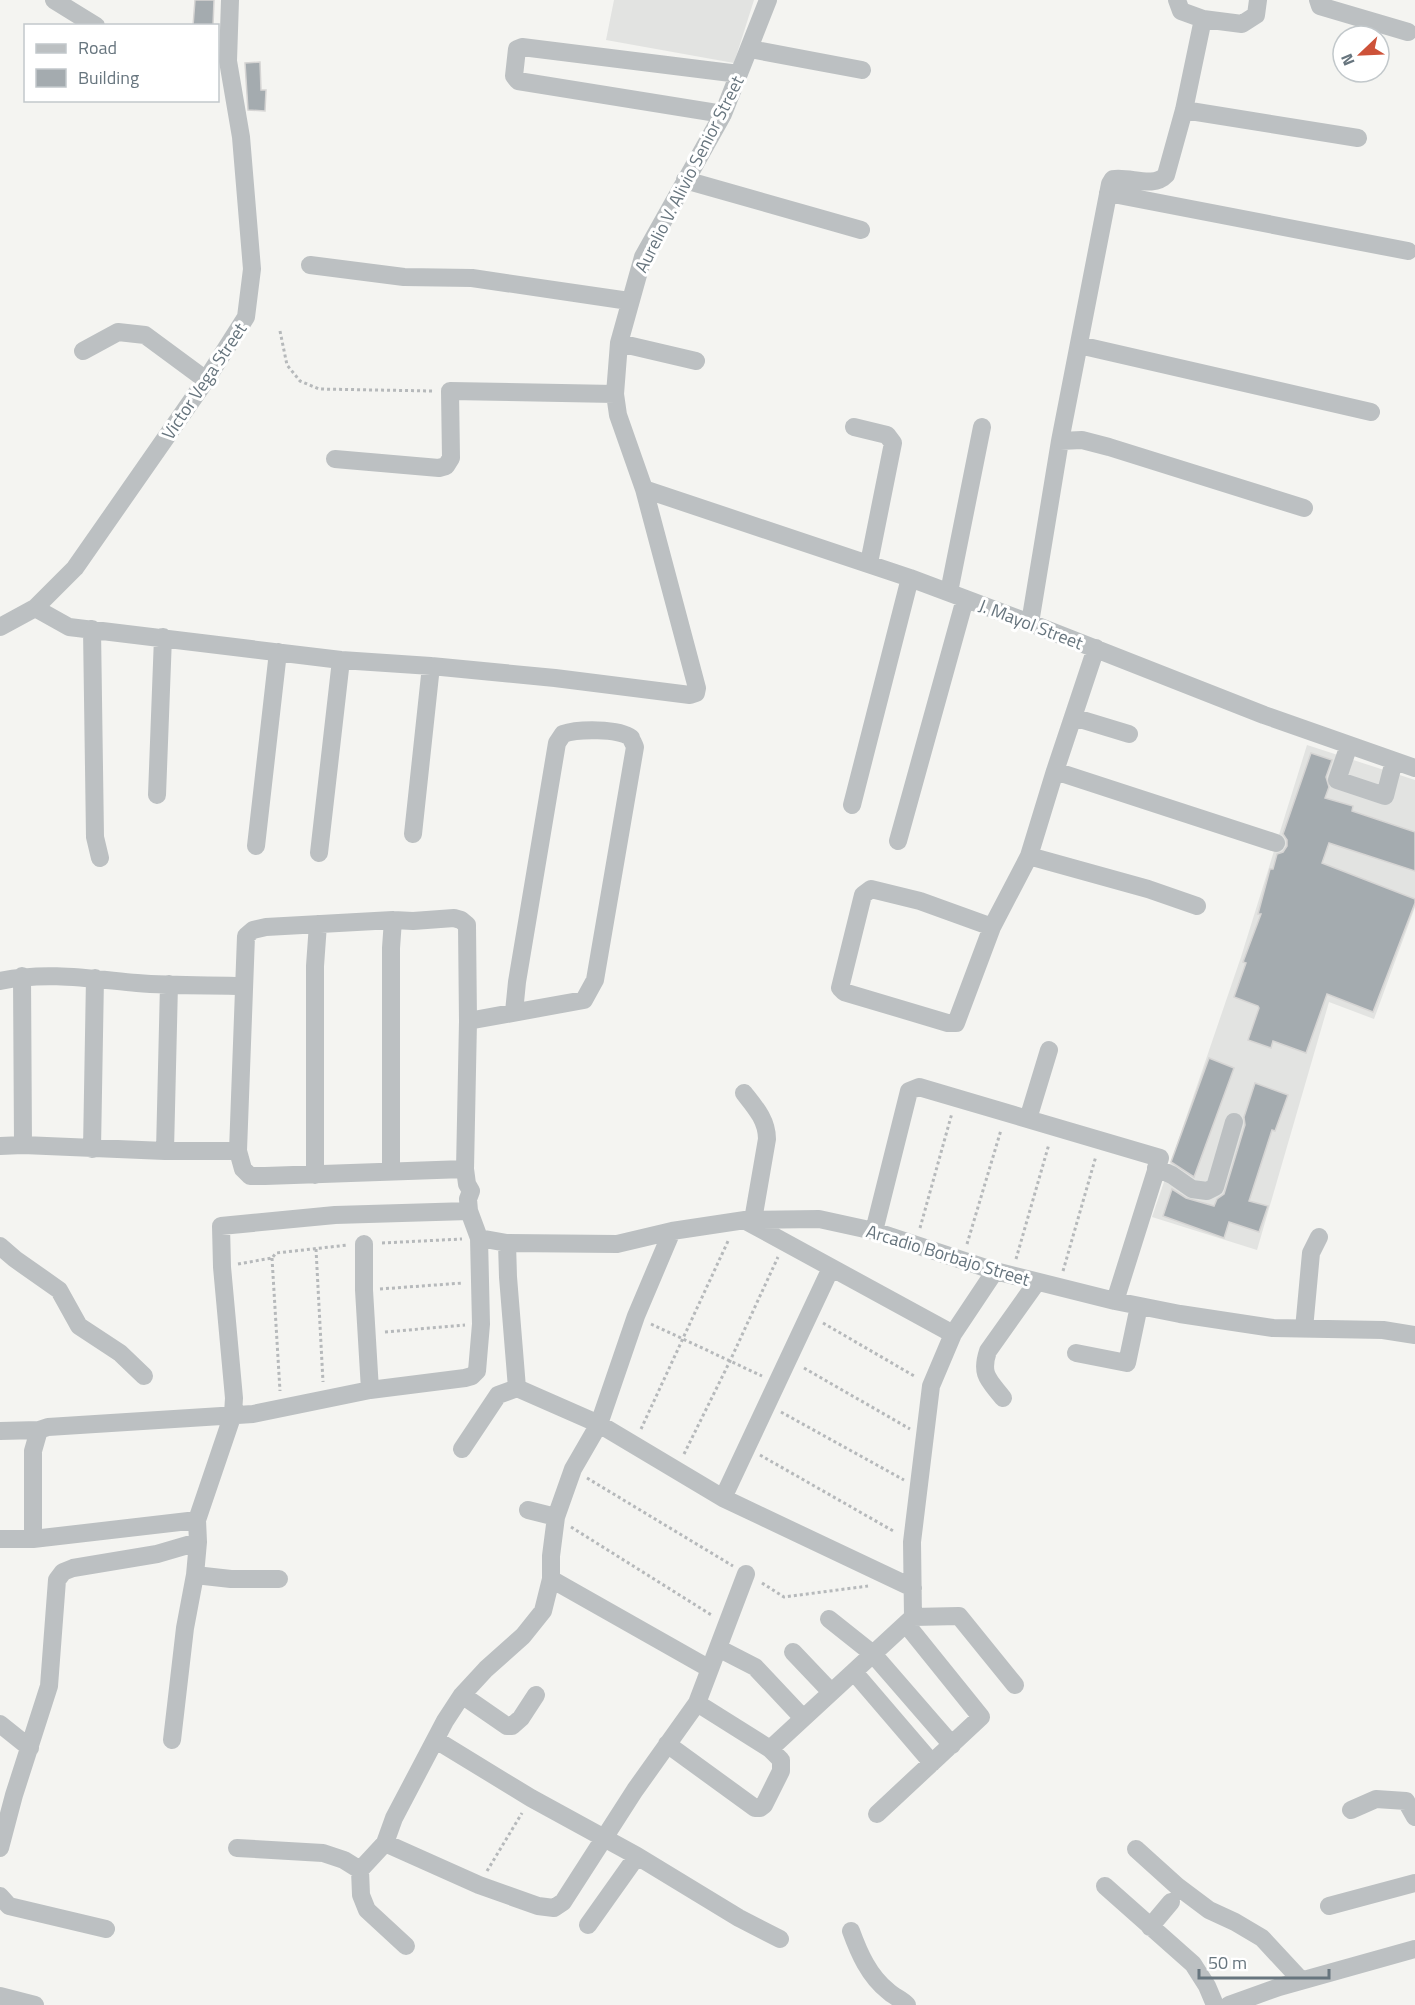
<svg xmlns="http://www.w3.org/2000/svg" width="1415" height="2005" viewBox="0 0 1415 2005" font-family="'Titillium Web',sans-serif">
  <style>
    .built { fill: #e2e3e1 }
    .building { fill: #a4abaf; stroke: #d6d5d4; stroke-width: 1.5 }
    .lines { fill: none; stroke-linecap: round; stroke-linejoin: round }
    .path { stroke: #b6b9bb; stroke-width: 3; stroke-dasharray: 3 3; stroke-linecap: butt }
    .minor { stroke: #bcc0c2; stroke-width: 18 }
    .labels { text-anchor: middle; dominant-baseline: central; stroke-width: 6; stroke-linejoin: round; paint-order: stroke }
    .street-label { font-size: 18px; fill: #67757e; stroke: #fff }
  </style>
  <rect width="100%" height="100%" fill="#f4f4f1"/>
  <path class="built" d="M614,0h140l-20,63 -128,-23z
    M1307,745l108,35v127l-41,112 -45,-17 -72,248 -105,-33 89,-260z"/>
  <path class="building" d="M195,0h19l-1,26h-20z
    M260,62l1,28h5l-1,21 -17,-1 -3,-47z
    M1311,753l21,7 -6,17 3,10 -4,11 28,8 -1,5 63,21v39l-86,-28 -7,20 93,36v4l-42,109 -46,-18 -21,59 -33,-12 -2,7 -23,-8 11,-32 -1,-2 -24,-9 12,-34 -3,-1 18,-48h-3l12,-45h3l4,-15 6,-2 4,-6v-6l-4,-6z
    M1209,1058l25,10 -40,109 -23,-15z
    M1255,1083l33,12 -13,36 -3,-1 -23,71 19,5 -9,26 -30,-10 -5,16 -61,-22 9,-27 14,9 28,8 3,-7 7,-5 21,-69 -1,-8z"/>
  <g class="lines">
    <path class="path" d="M280,331l7,34 13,16 19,8 114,2
      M920,1228l32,-115
      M382,1243l80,-4
      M967,1244l34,-114
      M316,1249l7,133
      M272,1258l8,133
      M1016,1259l33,-115
      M238,1264l34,-6 4,-5 72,-8
      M1063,1271l33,-115
      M380,1289l83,-6
      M823,1323l93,54
      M651,1324l111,52
      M385,1332l80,-7
      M804,1368l106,61
      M781,1412l123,68
      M641,1429l88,-190
      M684,1454l46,-93 48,-104
      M760,1455l135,77
      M587,1478l146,88
      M571,1527l142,89
      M762,1583l22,14 84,-11
      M487,1871l35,-58"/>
    <path class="minor" d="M54,0l42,26
      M1177,0l4,11 22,8 39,5 14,-9 2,-15
      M1318,0l2,6 88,26
      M750,49l112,21
      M1184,110l174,28
      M723,114l-205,-33 -4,-5 3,-27 5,-2 217,27
      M685,180l176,50
      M1108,193l300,58
      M310,265l94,12 68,1 157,23
      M619,343l77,18
      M1079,345l292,67
      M83,351l35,-19 27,3 61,45
      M854,427l33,8 6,8 -24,120
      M1060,441l22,-1 27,7 195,61
      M335,459l104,9 7,-2 5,-8 -1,-67 165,3
      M644,489l266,89 120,45 234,92 151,53
      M949,592l33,-165
      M35,608l34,19 272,33 90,6 124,12 135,17 6,-2 1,-5 -53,-199 -26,-74 -3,-21 4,-51 24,-86 80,-143 45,-114
      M1030,623l30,-182 50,-257 3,-5c17,-3 40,10 53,-4l18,-65 19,-91
      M0,627l35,-19 40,-40 131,-188 40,-63 6,-48 -11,-132 -13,-76 2,-61
      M92,629l3,208 5,21
      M1073,717l56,17
      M1349,745l-12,35 48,16 9,-35
      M1055,771l221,72
      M157,795l6,-158
      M852,805l58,-227
      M413,834l18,-168
      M898,841l67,-242
      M256,846l22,-194
      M319,853l22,-193
      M1029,856l119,33 49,17
      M992,927l-72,-26 -49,-12 -8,6 -23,93 4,4 104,31h8l36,-96 37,-71 26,-85 41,-123
      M22,976l1,169
      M0,981c46,-10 92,-2 137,2 36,3 71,2 106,3
      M468,1021l116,-21 11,-20 40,-233c0,-1 -4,-8 -4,-9 -12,-10 -54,-9 -68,-4l-6,9 -40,239 -3,30
      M744,1093c11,14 23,27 23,46l-14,81
      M1028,1119l21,-69
      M0,1146l23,-1 142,6h73
      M92,1149l3,-171
      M165,1151l4,-167
      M1156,1168l16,7 20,14 15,2 8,-4 19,-65
      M391,1172v-224l2,-28
      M315,1175v-209l3,-42
      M746,1221l207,113
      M874,1231l35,-140 10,-4 241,71 -45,143
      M479,1238l28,5 110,1 55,-13 73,-11 74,-1 55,12 121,40 120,30 65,13 93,14 110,2 32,5
      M507,1243l1,34 9,111
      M364,1244v46l6,100
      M0,1246l15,13 44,31 20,36 41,27 24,23
      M1304,1329l7,-76 8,-16
      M1076,1353l51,10 12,-57
      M1003,1398c-14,-18 -23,-23 -15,-47l49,-69
      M0,1431l39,-1 9,-3 205,-13 117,-24 95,-12 7,-2 5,-5 4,-47 -2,-86 -10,-27 -1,-12 3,-8 -4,-7 -2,-15 3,-148 -1,-96 -6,-5 -7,-2 -41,3 -20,-1 -127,7 -13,3 -7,6 -8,215 5,18 7,7h15l200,-7
      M462,1449l36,-54 19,-7 82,36 124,74 190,90
      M723,1498l108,-230
      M528,1510l28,7
      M0,1539h33l164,-19
      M33,1539v-88l6,-21
      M195,1575l36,4h48
      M551,1579l159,90
      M913,1617l46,-1 56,69
      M829,1619l44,35 79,91
      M718,1648l37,19 48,51
      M793,1652l38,40
      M854,1672l78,91
      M462,1695l45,31h5l9,-8 15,-23
      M697,1703l73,46 143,-132 -1,-75 19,-156 22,-52 42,-63
      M0,1724l30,24
      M172,1740l13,-112 10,-53 3,-33 -1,-22 36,-106 1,-16 -12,-131 -1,-41 114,-11 134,-4
      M436,1740l95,58 106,58 102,62 41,21
      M667,1744l88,64h5l4,-3 17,-34v-11l-11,-11
      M1351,1810l25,-11 30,2 9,16
      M877,1814l104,-97 -75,-93
      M385,1843l94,42 59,21 16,2 9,-6 72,-112 62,-87 49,-129
      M0,1848l14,-53 35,-109 8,-106 6,-8 10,-4 84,-14 41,-12
      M237,1848l86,5 21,7 16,10
      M1136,1849l41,37 32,24 26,12 27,16 39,42
      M1105,1886l88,78 14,22 8,19
      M0,1896l9,10 97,23
      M1329,1906l86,-23
      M588,1925l49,-69
      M1150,1927l21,-25
      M851,1931c8,22 18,45 37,60 6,6 14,8 19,14
      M406,1946l-39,-36 -6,-15 -1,-25 25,-27 9,-25 51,-97 17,-26 24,-26 37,-33 20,-25 8,-32v-23l5,-39 17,-48 26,-45 37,-108 36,-85
      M0,1996l35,9
      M1229,2005l50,-18 136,-38"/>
  </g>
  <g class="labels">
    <g class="street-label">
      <text transform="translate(689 174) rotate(-63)">Aurelio V. Alivio Senior Street</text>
      <text transform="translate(204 381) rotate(-56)">Victor Vega Street</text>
      <text transform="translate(1031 624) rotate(21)">J. Mayol Street</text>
      <text transform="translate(948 1255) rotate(17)">Arcadio Borbajo Street</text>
    </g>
  </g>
  <rect x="24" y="24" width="195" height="78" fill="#ffffff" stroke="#c2c8cb" stroke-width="1.5"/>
  <rect x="36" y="44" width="30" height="9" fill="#bcc0c2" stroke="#c2c8cb" stroke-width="1.5"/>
  <text x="78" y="54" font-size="18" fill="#67757e">Road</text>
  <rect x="36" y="69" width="30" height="18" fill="#a4abaf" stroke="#c2c8cb" stroke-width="1.5"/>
  <text x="78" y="84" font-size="18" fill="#67757e">Building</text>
  <g transform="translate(1361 54) rotate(247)"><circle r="28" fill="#ffffff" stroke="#c2c8cb" stroke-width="1.5"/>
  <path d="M0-4.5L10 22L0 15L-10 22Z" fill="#cd5239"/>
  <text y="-9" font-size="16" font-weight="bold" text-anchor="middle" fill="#67757e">N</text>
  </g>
  <path d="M1199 1969v9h130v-9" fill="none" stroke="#67757e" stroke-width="3"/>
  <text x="1208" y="1969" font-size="18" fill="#67757e" stroke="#ffffff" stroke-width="4.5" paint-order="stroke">50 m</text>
</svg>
